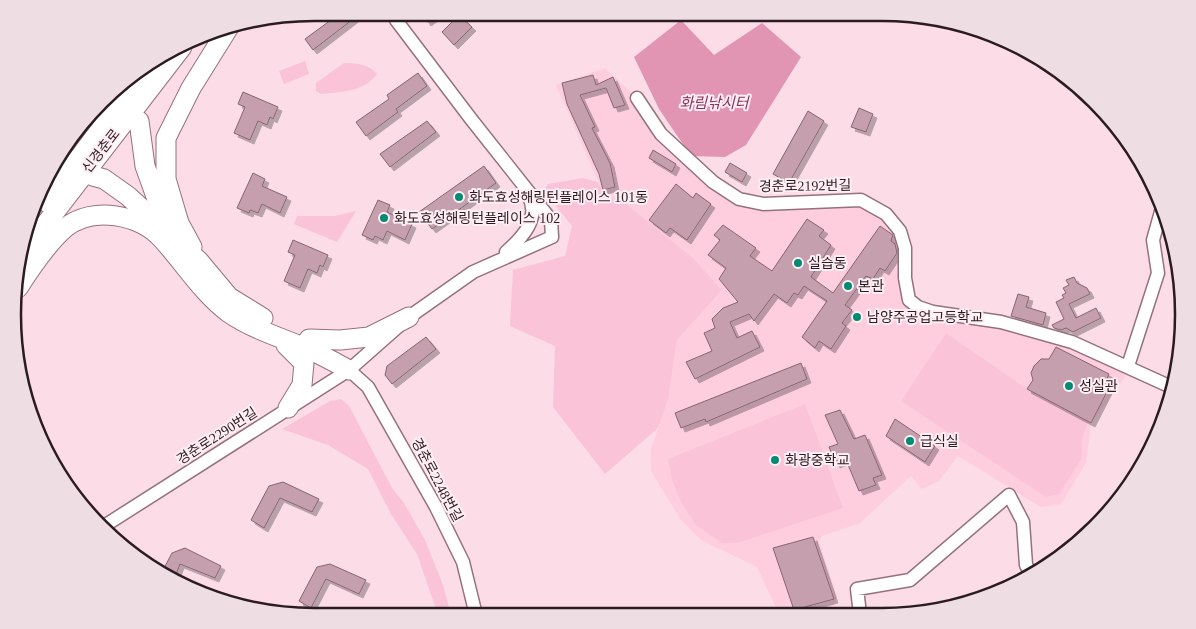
<svg xmlns="http://www.w3.org/2000/svg" width="1196" height="629" viewBox="0 0 1196 629" font-family="'Times New Roman','Noto Sans KR',serif">
  <style>
    .built { fill: #fecedf }
    .green { fill: #fbc3d7 }
    .water { fill: #e295b3 }
    .building { fill: #c59fad; stroke: #876471; filter: url(#shadow) }
    .lines { fill: none; stroke-linecap: round; stroke-linejoin: round }
    .minor-casing { stroke: #95717e; stroke-width: 15 }
    .highway-casing { stroke: #95717e; stroke-width: 21 }
    .minor { stroke: #fff; stroke-width: 12 }
    .highway { stroke: #fff; stroke-width: 19 }
    .poi-dot { fill: #008b72; stroke: #ffeef4; stroke-width: 2 }
    .labels { text-anchor: middle; dominant-baseline: central; stroke-width: 4; stroke-linejoin: round; paint-order: stroke }
    .street-label { font-size: 14px; fill: #2b1c22; stroke: #ffeef4 }
    .poi-label { font-size: 14px; fill: #2b1c22; stroke: #ffeef4; text-anchor: start }
    .water-label { font-size: 15px; font-style: italic; fill: #8a3059; stroke: #ffeef4 }
    .rim { fill: none; stroke: #2b1c22; stroke-width: 2.5 }
  </style>
  <defs>
    <filter id="shadow"><feDropShadow dx="4" dy="4" stdDeviation="0" flood-color="#0004"/></filter>
  </defs>
  <rect width="100%" height="100%" fill="#fcdce7"/>
  <path class="built" d="M605,68l32,30 24,36 78,65 122,1 39,31 5,47 14,29 82,15 128,50 -38,51 -5,40 -25,41 -20,3 -83,-51 -19,25 -17,8 -11,-13 -51,47 -38,13 -3,5 18,56 -3,8 -27,9h-28l-22,-47 -56,-27 -20,-20 -30,-49v-22l17,-49 9,-60 45,-50 -29,-32 -71,-57 -1,5 -18,-14 -47,-107z"/>
  <path class="green" d="M305,61l4,13 -25,10 -5,-13z
    M344,63c12,0 25,1 33,11 -13,18 -36,18 -56,20l-5,-3v-8z
    M583,178l15,4 5,10 17,13 1,-5 72,58 29,32 -45,50 -9,60 -10,28 -53,46 -52,-67 2,-61 -45,-20 3,-56 52,-14 7,-30 -28,-35 4,-7z
    M356,211l-19,31 -43,-18 3,-8h38z
    M946,333l81,56 61,32 -7,21 1,16 -23,36 -13,3 -145,-96z
    M341,399l8,7 43,82 12,15 21,37 18,45 8,30h-13l-21,-61 -26,-40 -23,-45 -40,-24 -46,-16 48,-28z
    M805,404l38,104 -105,35h-16l-26,-18 -15,-23 -9,-22 -4,-21z"/>
  <path class="water" d="M681,20l33,35 48,-32 39,34 -55,88 -21,12 -34,-1 -32,-47 -25,-52z"/>
  <path class="building" d="M337,13h24l-48,37 -8,-11 26,-19 -2,-2z
    M421,13h19l-13,9z
    M459,15l13,12 -18,18 -12,-13z
    M418,73l9,13 -31,23 2,3 -32,24 -10,-14 33,-23 -2,-4z
    M593,75l3,10 17,-8 12,28 -11,3 -8,-20 -26,7 15,32 -3,1 18,35 5,24 -12,3 -4,-16 -32,-70 -5,-21z
    M243,92l35,15 -5,12 -3,-2 -3,8 -9,-4 -8,19 -16,-7 11,-26 -7,-3z
    M859,108l14,6 -7,18 -15,-5z
    M808,111l16,10 -35,62 -16,-9z
    M427,121l9,11 -46,35 -10,-13z
    M653,150l23,14 -4,8 -23,-14z
    M730,163l17,10 -5,9 -17,-10z
    M484,166l12,17 -64,46 -13,-17z
    M253,173l12,6 -3,7 25,11 -7,16 -18,-9 -4,9 -8,-3 -1,3 -12,-5z
    M676,184l17,14 3,-5 15,11 -24,36 -17,-12 -4,5 -17,-13z
    M378,200l12,5 -3,7 25,12 -7,16 -18,-9 -4,9 -8,-4 -2,4 -11,-5z
    M807,219l17,11 -5,6 12,9 -20,32 22,16 47,-67 13,9 -2,6 4,3 2,9 -12,18 -5,-3 -7,11 -7,-3 -21,29 7,5 -10,13 4,3 -15,23 -12,-8 -4,7 -13,-11 25,-36 -23,-15 -6,9 -4,-2 -7,10 -13,-9 -20,27 -5,-7 -19,8 7,16 15,-7 8,16 -65,32 -9,-17 26,-11 -8,-18 11,-5 -3,-9 11,-11 15,-6 -19,-23 7,-11 -18,-13 12,-15 -6,-5 9,-10 33,23 -6,8 22,15z
    M293,240l35,15 -5,12 -3,-2 -3,8 -9,-4 -8,19 -16,-7 11,-26 -7,-3z
    M1074,277l3,6 10,5 3,6 -21,10 7,14 20,-10 5,10 -28,14 -7,-4 -5,2 -7,-2 -2,-3 12,-6 -8,-17 8,-4 -2,-3 4,-2 -3,-5 6,-3 -3,-5z
    M1018,294l11,3 -3,10 20,6 -3,12 -32,-9z
    M426,337l10,12 -44,35 -7,-9 2,-9z
    M1056,347l53,27 -3,7 5,3 -20,39 -64,-34 6,-9 -2,-7 3,-7 7,-7h8z
    M801,363l6,16 -101,43 -1,-3 -24,9 -6,-15z
    M840,410l14,29 11,-4 17,40 -9,3 3,7 -17,6 -13,-31 -10,4 -7,-17 9,-3 -13,-29z
    M895,419l40,27 -10,16 -39,-26z
    M283,482l36,17 -7,13 -32,-14 -16,30 -13,-8 18,-34z
    M813,537l21,62 -40,11 -21,-62z
    M185,548l36,18 -6,12 -35,-14 -6,16 -12,-8 10,-19z
    M330,564l36,16 -7,14 -33,-15 -15,29 -12,-7 18,-34z"/>
  <g class="lines">
    <defs>
      <path id="minor" d="M637,98l24,36 52,48 26,17 24,5 98,-4 25,14 14,17 5,17v30l4,22 9,7 15,5 68,10 71,20 97,44
        M506,252c17,-15 35,-34 22,-57
        M1128,366l30,-93 -5,-33 9,-32
        M349,370l19,17 68,120 27,55 13,53
        M101,528l248,-158 60,-53 64,-45 79,-35 -1,-17 -80,-101 -75,-99
        M860,614l-3,-25 53,-9 99,-85 14,27 3,43 5,9"/>
      <path id="highway" d="M139,121l6,45 23,64
        M93,176l11,3 24,17 71,65 30,36 34,21
        M46,202l103,-137
        M192,247l-13,-24 -13,-44v-41l25,-50 38,-61
        M21,256l161,-209
        M18,288c12,-19 30,-45 47,-60 28,-23 75,-13 97,11 22,24 41,55 67,74 23,16 53,25 79,36 14,6 28,14 41,21
        M309,339l31,1 29,-3 40,-20
        M286,345l18,18 -2,22 -14,23"/>
    </defs>
    <use href="#minor" class="minor-casing"/>
    <use href="#highway" class="highway-casing"/>
    <use href="#minor" class="minor"/>
    <use href="#highway" class="highway"/>
  </g>
  <g class="poi-dot">
    <circle cx="459" cy="197" r="5"/>
    <circle cx="384" cy="218" r="5"/>
    <circle cx="798" cy="263" r="5"/>
    <circle cx="848" cy="286" r="5"/>
    <circle cx="857" cy="317" r="5"/>
    <circle cx="1069" cy="386" r="5"/>
    <circle cx="910" cy="441" r="5"/>
    <circle cx="775" cy="460" r="5"/>
  </g>
  <g class="labels">
    <g class="street-label">
      <text transform="translate(101 151) rotate(-52)">신경춘로</text>
      <text transform="translate(805 186) rotate(-1)">경춘로2192번길</text>
      <text transform="translate(217 436) rotate(-33)">경춘로2290번길</text>
      <text transform="translate(437 480) rotate(62)">경춘로2248번길</text>
    </g>
    <g class="poi-label">
      <text x="469" y="197">화도효성해링턴플레이스 101동</text>
      <text x="394" y="218">화도효성해링턴플레이스 102</text>
      <text x="808" y="263">실습동</text>
      <text x="858" y="286">본관</text>
      <text x="867" y="317">남양주공업고등학교</text>
      <text x="1079" y="386">성실관</text>
      <text x="920" y="441">급식실</text>
      <text x="785" y="460">화광중학교</text>
    </g>
    <g class="water-label">
      <text x="714" y="103">화림낚시터</text>
    </g>
  </g>
  <path d="M0 0H1196V629H0ZM314 21H882A293 293 0 0 1 1175 314V315A293 293 0 0 1 882 608H314A293 293 0 0 1 21 315V314A293 293 0 0 1 314 21Z" fill="#eedde3" fill-rule="evenodd"/>
  <path class="rim" d="M314 21H882A293 293 0 0 1 1175 314V315A293 293 0 0 1 882 608H314A293 293 0 0 1 21 315V314A293 293 0 0 1 314 21Z"/>
</svg>
